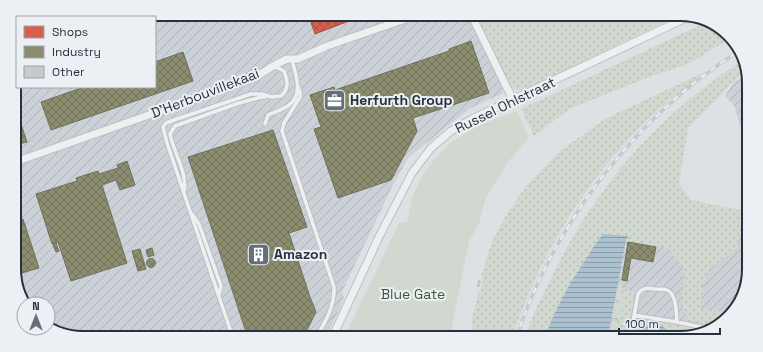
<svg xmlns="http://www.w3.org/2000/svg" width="763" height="352" viewBox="0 0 763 352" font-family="'Space Grotesk',sans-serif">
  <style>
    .industrial { fill: url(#industrial-furrows) }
    .grass { fill: url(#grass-dots) }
    .forest { fill: url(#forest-crowns) }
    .green { fill: #d0d8cf }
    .water { fill: url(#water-rules) }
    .shops { fill: url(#shops-cross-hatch); stroke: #a15248 }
    .industry { fill: url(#industry-cross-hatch); stroke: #6d715f }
    .building { fill: url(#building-cross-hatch) }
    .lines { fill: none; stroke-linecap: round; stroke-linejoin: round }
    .lane-casing { stroke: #bdbfc2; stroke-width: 5.5 }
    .street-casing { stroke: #bdbfc2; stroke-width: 9 }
    .lane { stroke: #eeeff1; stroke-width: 3.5 }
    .street { stroke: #eeeff1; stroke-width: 7 }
    .rail-casing { stroke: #c7c9cc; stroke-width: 3.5 }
    .rail { stroke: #ecf0f4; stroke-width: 2; stroke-dasharray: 6; stroke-linecap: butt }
    .labels { text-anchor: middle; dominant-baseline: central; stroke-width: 4; stroke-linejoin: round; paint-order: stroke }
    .street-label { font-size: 14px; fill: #26313c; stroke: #ecf0f4 }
    .poi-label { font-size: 14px; font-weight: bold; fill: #26313c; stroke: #ecf0f4; text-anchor: start }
    .park-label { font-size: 14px; fill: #3f5834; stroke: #ecf0f4 }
    .rim { fill: none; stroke: #26313c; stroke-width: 2 }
  </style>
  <defs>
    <pattern id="industrial-furrows" width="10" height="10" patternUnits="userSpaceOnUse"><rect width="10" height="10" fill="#ccd1d7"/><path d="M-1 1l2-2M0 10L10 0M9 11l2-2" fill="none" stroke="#afb4b9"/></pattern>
    <pattern id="grass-dots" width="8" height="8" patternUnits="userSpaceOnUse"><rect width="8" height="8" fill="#d0d8cf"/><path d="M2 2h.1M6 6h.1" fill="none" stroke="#b2bab3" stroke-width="1.8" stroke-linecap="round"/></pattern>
    <pattern id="forest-crowns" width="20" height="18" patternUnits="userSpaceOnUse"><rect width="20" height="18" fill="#d0d8cf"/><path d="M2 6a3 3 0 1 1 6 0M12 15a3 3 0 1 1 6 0" fill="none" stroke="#b2bab3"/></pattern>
    <pattern id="water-rules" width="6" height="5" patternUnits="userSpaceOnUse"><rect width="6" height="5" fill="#acc1cf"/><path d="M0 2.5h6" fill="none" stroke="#8c9da9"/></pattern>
    <pattern id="shops-cross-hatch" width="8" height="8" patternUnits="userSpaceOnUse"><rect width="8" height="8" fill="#d6604d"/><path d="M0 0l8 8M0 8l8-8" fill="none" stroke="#ad5041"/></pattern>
    <pattern id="industry-cross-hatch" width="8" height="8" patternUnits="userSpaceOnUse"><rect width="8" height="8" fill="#8c8c6e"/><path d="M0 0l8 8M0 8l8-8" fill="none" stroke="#72735c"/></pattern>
    <pattern id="building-cross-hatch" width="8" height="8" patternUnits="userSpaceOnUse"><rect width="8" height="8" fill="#c7c9cc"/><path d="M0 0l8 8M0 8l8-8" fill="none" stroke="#abadb0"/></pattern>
  </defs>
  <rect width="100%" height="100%" fill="#dee1e4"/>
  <path class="industrial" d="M83,14h390l28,70 2,9 -34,16 -61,49 -15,27 -51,107 2,7 -18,39h-243l-27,-5 -8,-7v-22h-23l-10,-22 -1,-204 3,-10v19h138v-70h-80z
    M748,75l-1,73 -13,-43 -9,-9 9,-14z
    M624,189l121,24 -1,83 -25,30 -35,12h-150l6,-19z"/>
  <path class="grass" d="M474,14h207l-157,76c-7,1 -9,0 -14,-4z
    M709,21l22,17 -43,26 -39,13 -80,32 -35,27 -13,-27z
    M743,60l4,11 -14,11 -45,46 -9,55 12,17 54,11v8l-3,-1 -5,30 -27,21 -7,16 -3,23 29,5 -10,13 -30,-6 -9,-16 5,-33 -17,-23 -40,-6 -21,-1 -51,97h-31c6,-22 18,-43 28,-64 47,-93 104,-157 190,-214z
    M700,74l1,2c-13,10 -26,20 -38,30 -70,61 -122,145 -151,232h-40v-19l7,-29 2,1 2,-13 -2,-1 12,-38 14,-25 20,-29 32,-33 46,-33z
    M617,288l18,4 -8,46h-19z
    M648,320h7l51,10 -22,8h-51c1,-11 4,-15 15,-18z"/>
  <path class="forest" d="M618,282c16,16 -2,39 -6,56h-12l1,-14z"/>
  <path class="green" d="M517,111l12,27 -21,24 -22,36 -7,26 -10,17 -18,90v7h-107l55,-115 8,-1c2,-8 3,-17 5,-24 11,-29 30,-52 57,-67 14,-8 32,-14 48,-20z"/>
  <path class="water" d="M604,234l24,2v2l-2,1 -18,99h-63c9,-29 26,-57 43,-82 5,-8 9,-16 16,-22z
    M653,325c10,0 16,4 20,13h-36c3,-8 8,-11 16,-13z"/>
  <path class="shops" d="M308,14h59l-52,20z"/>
  <path class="industry" d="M471,41l18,52 -76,25 4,13 -26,49 -53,18 -24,-69 7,-2 -11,-32 24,-8 1,3 114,-39v-2z
    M183,52l10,29 -142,49 -10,-28 43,-15h71v-25z
    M15,106l12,36 -12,3 -1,-38z
    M273,130l34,97 -18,6 21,64 6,15 -13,26h-55l-60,-181z
    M127,161l8,24 -15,5 -4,-10 -14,5 25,78 -56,18 -13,-39 -6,2 -16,-50 41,-13 -1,-3 22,-7 1,3 19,-6 -1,-3z
    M23,219l16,49 -24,7v-53z
    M628,242l28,5 -3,15 -22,-4 -4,23 -5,-1z
    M56,243l3,8 -3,1 -3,-7z
    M152,248l2,7 -6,2 -2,-7z
    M140,249l6,20 -8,2 -6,-20z
    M146.5 263a4.5 4.5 0 1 1 9 0a4.5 4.5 0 1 1-9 0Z"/>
  <path class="building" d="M478,280l3,1 -1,6h-3z"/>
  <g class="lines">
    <defs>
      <path id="lane" d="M298,87l2,4v6l-16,26 -2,8 52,156c1,19 -9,35 -18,51
        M271,97l10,-1c8,-7 7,-15 3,-25l-10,-5
        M265,124l3,-9c6,-3 14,-5 20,-9 16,-12 8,-30 4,-46
        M184,191c4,-17 -11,-40 -14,-57l5,-8 61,-22 25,-7h4
        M192,214l7,10 22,62 -2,8
        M634,315l43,7
        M233,338l-66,-195 -4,-16 3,-4 8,-3 77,-26h10l11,3
        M630,338l8,-44c5,-7 9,-6 17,-5 3,0 9,0 12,1 10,4 9,24 10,32l33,7"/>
      <path id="street" d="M471,14l42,86
        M15,162l239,-84 19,-12 14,-7h11l29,-13 84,-29 5,-3
        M332,338l47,-101 33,-64 19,-25 20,-17 21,-12 218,-103"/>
    </defs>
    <use href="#lane" class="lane-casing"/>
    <use href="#street" class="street-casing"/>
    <use href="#lane" class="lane"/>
    <use href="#street" class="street"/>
    <defs>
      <path id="rail" d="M516,338c39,-116 119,-221 223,-287"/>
    </defs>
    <use href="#rail" class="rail-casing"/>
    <use href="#rail" class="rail"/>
  </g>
  <defs>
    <symbol id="office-square" viewBox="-11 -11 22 22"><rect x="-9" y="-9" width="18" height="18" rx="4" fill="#666f77" stroke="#ecf0f4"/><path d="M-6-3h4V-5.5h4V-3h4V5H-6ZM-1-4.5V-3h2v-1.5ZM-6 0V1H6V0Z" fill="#fff"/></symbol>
    <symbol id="building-square" viewBox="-11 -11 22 22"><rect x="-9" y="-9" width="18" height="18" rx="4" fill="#666f77" stroke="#ecf0f4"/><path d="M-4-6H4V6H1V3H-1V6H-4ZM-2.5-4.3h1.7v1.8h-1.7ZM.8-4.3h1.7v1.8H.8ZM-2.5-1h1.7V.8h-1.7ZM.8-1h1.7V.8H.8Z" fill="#fff"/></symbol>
  </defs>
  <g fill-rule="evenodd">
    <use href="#office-square" x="322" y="88" width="25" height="25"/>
    <use href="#building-square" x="246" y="242" width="25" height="25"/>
  </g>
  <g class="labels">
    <g class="street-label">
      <text transform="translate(205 93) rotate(-21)">D'Herbouvillekaai</text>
      <text transform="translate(505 105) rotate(-26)">Russel Ohlstraat</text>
    </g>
    <g class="poi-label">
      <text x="350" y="100">Herfurth Group</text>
      <text x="274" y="254">Amazon</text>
    </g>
    <g class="park-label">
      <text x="413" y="294">Blue Gate</text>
    </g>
  </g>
  <path d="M0 0H763V352H0ZM83 21H680A62 62 0 0 1 742 83V269A62 62 0 0 1 680 331H83A62 62 0 0 1 21 269V83A62 62 0 0 1 83 21Z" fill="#ecf0f4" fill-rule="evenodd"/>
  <path class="rim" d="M83 21H680A62 62 0 0 1 742 83V269A62 62 0 0 1 680 331H83A62 62 0 0 1 21 269V83A62 62 0 0 1 83 21Z"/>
  <rect x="16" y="16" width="140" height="72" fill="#ecf0f4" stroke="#9da4aa"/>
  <rect x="24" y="26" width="20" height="12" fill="#d6604d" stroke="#9da4aa"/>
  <text x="52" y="36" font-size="12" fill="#26313c">Shops</text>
  <rect x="24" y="46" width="20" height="12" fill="#8c8c6e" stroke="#9da4aa"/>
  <text x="52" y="56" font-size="12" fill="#26313c">Industry</text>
  <rect x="24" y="66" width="20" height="12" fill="#c7c9cc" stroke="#9da4aa"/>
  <text x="52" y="76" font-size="12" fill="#26313c">Other</text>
  <g transform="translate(36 316)"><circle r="19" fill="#ecf0f4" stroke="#9da4aa"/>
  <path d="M0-3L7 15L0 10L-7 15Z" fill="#666f77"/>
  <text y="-6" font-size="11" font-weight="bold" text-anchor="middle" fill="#26313c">N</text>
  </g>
  <path d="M619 328v6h101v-6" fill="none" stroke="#26313c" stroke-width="2"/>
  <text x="625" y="328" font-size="12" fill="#26313c" stroke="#ecf0f4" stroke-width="3" paint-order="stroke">100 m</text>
</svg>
